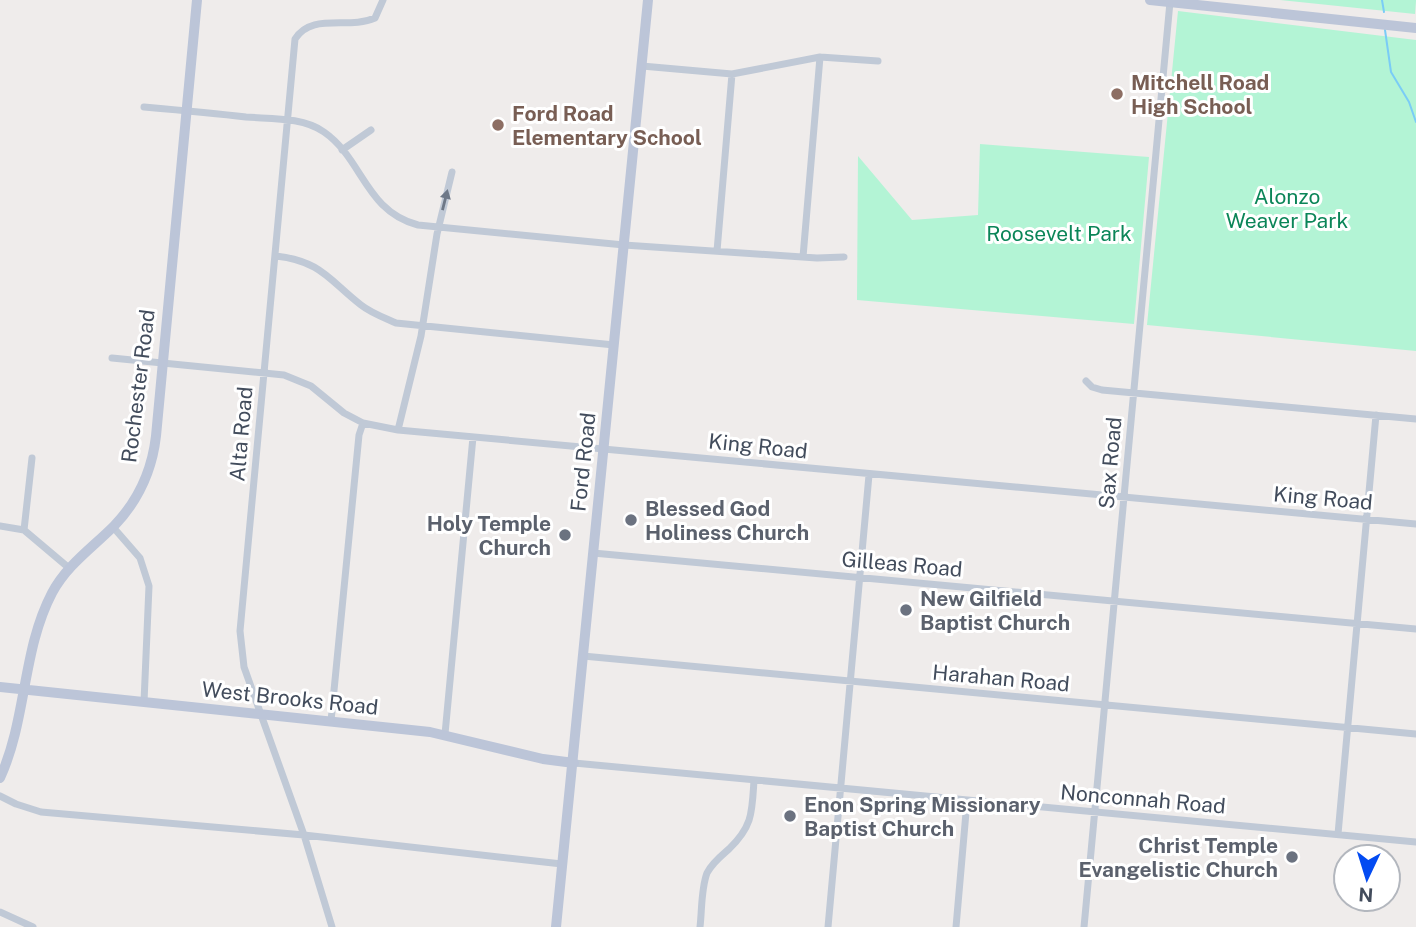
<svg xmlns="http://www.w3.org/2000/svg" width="1416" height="927" viewBox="0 0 1416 927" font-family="'Public Sans',sans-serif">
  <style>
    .green { fill: #b3f4d5 }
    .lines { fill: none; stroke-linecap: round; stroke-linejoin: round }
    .stream { stroke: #7accf6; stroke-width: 2 }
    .street { stroke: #c0c9d6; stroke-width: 7 }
    .secondary { stroke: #bcc5d8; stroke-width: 10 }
    .oneway { fill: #6e7887 }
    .education-dot { fill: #8d6e63; stroke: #fff; stroke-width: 2.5 }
    .worship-dot { fill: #6b7280; stroke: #fff; stroke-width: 2.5 }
    .labels { text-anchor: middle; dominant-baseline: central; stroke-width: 6; stroke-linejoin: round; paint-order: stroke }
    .education-label { font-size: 21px; font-weight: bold; fill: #785e54; stroke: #fff; text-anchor: start }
    .park-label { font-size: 21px; fill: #0b8558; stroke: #fff }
    .street-label { font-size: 21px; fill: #424c5c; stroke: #fff }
    .worship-label { font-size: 21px; font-weight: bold; fill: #5b616d; stroke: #fff; text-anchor: start }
  </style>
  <rect width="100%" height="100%" fill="#efeceb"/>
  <path class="green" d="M1280,0h136v1l-1,13z
    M1178,11l238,29v311l-269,-26z
    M980,144l169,13 -15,167 -277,-24 1,-144 54,64 66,-5z"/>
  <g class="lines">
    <path class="stream" d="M1382,0l2,12
      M1385,30l6,42 18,30 7,20"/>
    <path class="street" d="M642,66l90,8 88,-17 58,4
      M144,107c34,3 68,6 102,10 25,2 57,0 78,15 39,27 41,79 94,93l206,20 193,13 27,-1
      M342,150l29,-20
      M717,251l15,-177
      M276,256c45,5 53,24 85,49 10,8 24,13 35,18l218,22
      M803,257l17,-200
      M112,358l172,17 27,11 33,27 19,10 35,7 1018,94
      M1086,381l6,6 10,3 314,29
      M398,430l23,-94 16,-102 15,-62
      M0,526l24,4 45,38
      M113,527l27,31 9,28 -5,116
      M24,530l8,-72
      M593,553l823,76
      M583,656l833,78
      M331,721l28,-286 4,-12
      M445,734l28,-297
      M574,763l842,79
      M0,796l16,8 25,8 263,23 258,29
      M1338,834l38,-419
      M0,912l33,15
      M332,927l-28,-92 -60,-168 -4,-36 55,-592c17,-27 53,-9 80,-21l8,-18
      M700,927c2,-17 1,-38 7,-54 5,-10 14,-17 22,-24 24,-23 23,-37 25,-69
      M828,927l41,-452
      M956,927l11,-126
      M1084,927l86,-925"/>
    <path class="secondary" d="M1150,0l266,28
      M0,687l430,45 113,27 31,4
      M0,778c27,-59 22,-128 52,-185 15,-28 40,-45 62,-67 24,-25 38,-55 42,-90l41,-436
      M556,927l92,-927"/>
  </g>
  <defs><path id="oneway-solid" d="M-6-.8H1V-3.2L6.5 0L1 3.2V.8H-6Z" transform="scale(1.75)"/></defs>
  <use class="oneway" href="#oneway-solid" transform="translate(445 200) rotate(-76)"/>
  <g class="education-dot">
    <circle cx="1117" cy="94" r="7"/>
    <circle cx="498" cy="125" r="7"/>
  </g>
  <g class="worship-dot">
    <circle cx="631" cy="520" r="7"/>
    <circle cx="565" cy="535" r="7"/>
    <circle cx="906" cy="610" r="7"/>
    <circle cx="790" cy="816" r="7"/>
    <circle cx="1292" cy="857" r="7"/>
  </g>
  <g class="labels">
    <g class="education-label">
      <text x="1131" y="82">Mitchell Road<tspan x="1131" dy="24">High School</tspan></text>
      <text x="512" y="113">Ford Road<tspan x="512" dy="24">Elementary School</tspan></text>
    </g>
    <g class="park-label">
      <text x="1287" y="196">Alonzo<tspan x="1287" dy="24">Weaver Park</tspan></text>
      <text x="1059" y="233">Roosevelt Park</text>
    </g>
    <g class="street-label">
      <text transform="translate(138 386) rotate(-83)">Rochester Road</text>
      <text transform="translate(241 434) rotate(-85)">Alta Road</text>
      <text transform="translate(758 446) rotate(6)">King Road</text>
      <text transform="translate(583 462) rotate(-84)">Ford Road</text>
      <text transform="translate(1110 463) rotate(-85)">Sax Road</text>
      <text transform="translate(1323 498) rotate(5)">King Road</text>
      <text transform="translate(902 564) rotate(5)">Gilleas Road</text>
      <text transform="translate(1001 678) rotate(5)">Harahan Road</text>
      <text transform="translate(290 698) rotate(6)">West Brooks Road</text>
      <text transform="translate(1143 799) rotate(5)">Nonconnah Road</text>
    </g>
    <g class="worship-label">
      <text x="645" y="508">Blessed God<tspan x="645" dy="24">Holiness Church</tspan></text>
      <text x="551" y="523" text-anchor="end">Holy Temple<tspan x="551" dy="24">Church</tspan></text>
      <text x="920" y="598">New Gilfield<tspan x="920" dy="24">Baptist Church</tspan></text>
      <text x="804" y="804">Enon Spring Missionary<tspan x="804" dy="24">Baptist Church</tspan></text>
      <text x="1278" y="845" text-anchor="end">Christ Temple<tspan x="1278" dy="24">Evangelistic Church</tspan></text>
    </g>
  </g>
  <g transform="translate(1367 878) rotate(184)"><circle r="33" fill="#ffffff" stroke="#b3b7be" stroke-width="2"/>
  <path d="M0-5L12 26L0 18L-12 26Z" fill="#034bf2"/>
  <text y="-10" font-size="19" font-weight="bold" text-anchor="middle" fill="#424c5c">N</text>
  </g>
</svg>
